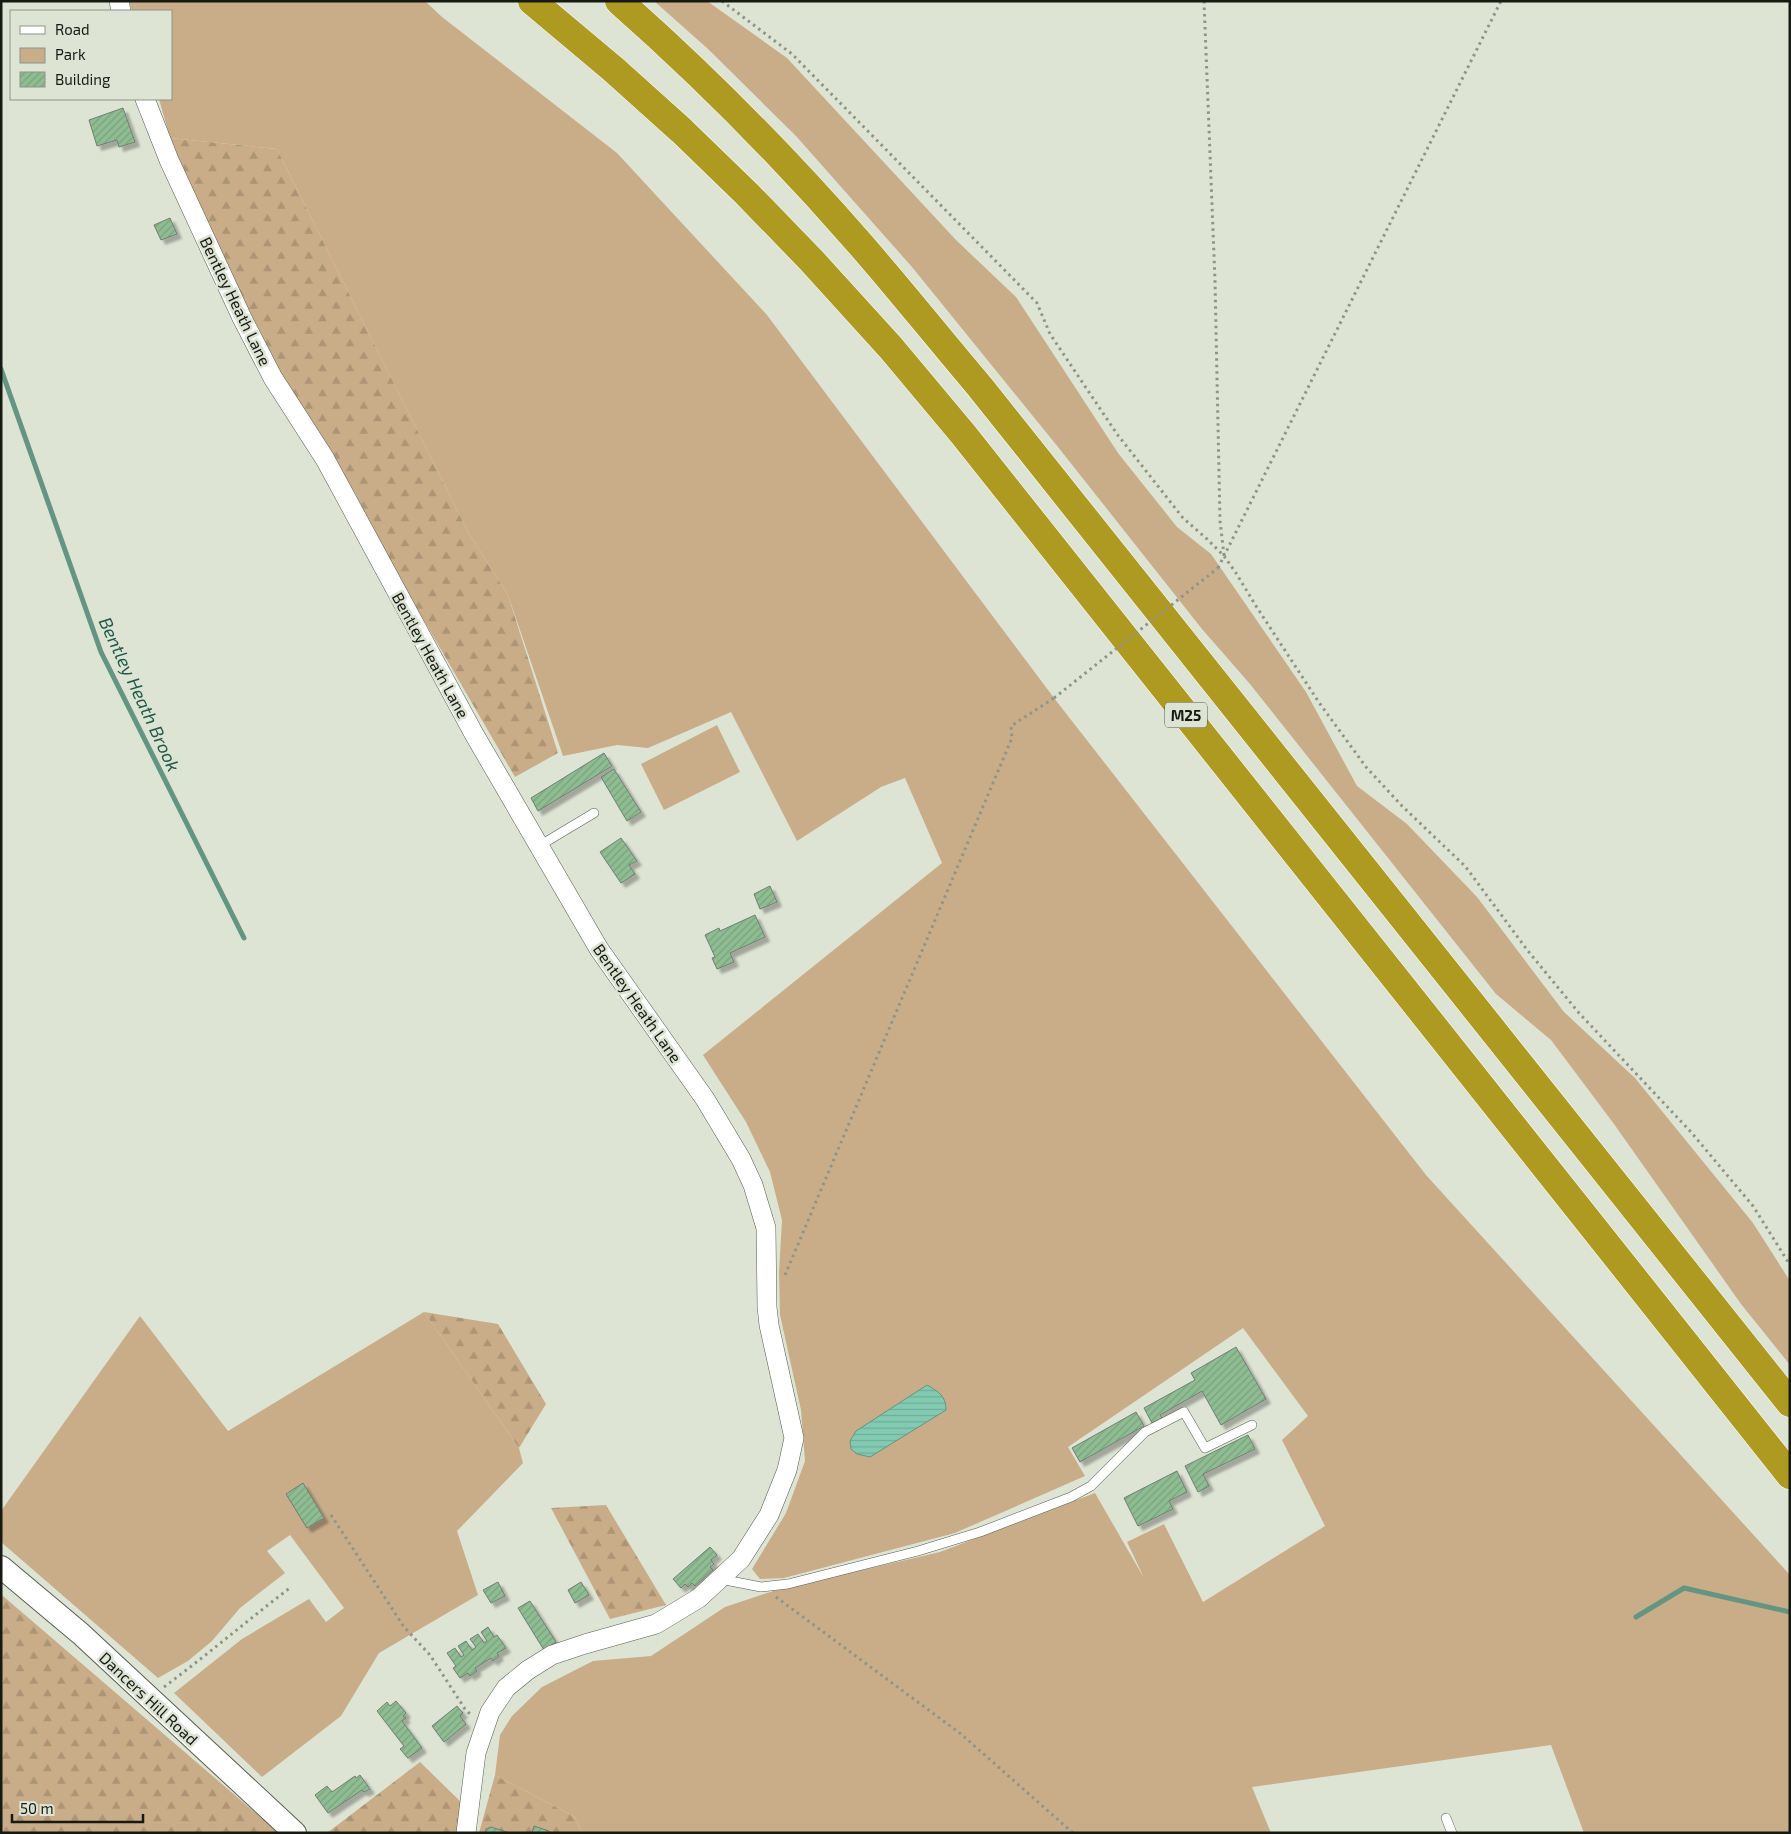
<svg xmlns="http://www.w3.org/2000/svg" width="1791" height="1834" viewBox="0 0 1791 1834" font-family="'Exo 2',sans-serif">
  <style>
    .green { fill: #c9ad89 }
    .forest { fill: url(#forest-firs) }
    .water { fill: url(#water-rules); stroke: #639582 }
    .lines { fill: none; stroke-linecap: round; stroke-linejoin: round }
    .stream { stroke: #639582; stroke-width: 5 }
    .building { fill: url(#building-hatch); stroke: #717d72; filter: url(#shadow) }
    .service-casing { stroke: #585d4f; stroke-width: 10 }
    .minor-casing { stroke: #585d4f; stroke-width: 20 }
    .tertiary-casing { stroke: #585d4f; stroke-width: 24 }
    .motorway-casing { stroke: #fff; stroke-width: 29 }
    .path { stroke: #8f9488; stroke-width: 3; stroke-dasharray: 2.5 4; stroke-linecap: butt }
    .service { stroke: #fff; stroke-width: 9 }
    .minor { stroke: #fff; stroke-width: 19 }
    .tertiary { stroke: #fff; stroke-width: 22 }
    .motorway { stroke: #ae9921; stroke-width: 28 }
    .path-bridge { stroke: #8f9488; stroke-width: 3; stroke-dasharray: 2.5 4; stroke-linecap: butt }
    .labels { text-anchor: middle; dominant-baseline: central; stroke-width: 5; stroke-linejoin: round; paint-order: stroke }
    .shield { fill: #dee4d4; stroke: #53564d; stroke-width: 1 }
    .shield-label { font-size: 15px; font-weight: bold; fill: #171913 }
    .street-label { font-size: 16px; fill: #171913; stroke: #dee4d4 }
    .water-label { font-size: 18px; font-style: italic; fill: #215a49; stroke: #dee4d4 }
  </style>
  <defs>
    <pattern id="forest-firs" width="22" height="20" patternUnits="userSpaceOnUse" patternTransform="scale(1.25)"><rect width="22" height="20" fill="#c9ad89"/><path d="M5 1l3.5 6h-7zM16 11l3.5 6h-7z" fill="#ac9475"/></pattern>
    <pattern id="water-rules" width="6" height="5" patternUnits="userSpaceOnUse" patternTransform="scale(1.25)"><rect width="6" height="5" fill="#83cab2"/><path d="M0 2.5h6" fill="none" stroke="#70ad98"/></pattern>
    <pattern id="building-hatch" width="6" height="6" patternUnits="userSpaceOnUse" patternTransform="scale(1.25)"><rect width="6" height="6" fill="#8ebd92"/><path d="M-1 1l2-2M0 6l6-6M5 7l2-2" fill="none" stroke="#7aa27d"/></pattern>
    <filter id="shadow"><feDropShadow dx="4.5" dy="4.5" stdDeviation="1" flood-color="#0004"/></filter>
  </defs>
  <rect width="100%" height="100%" fill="#dee4d4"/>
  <path class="green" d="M129,1h296l17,16 175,136 150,162 287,383 372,477 364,400v258h-206l-33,-88 -299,42 19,46h-689l-7,-16 -80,-42 5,-40 12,-19 30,-29 51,-26 58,-5 74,-49 48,-16 167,-39 155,-59 49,85 -17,-36 37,-18 39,78 122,-76 -43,-86 26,-24 -65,-88 -175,119 17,29 -130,57 -171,45 -24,1 -8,-10 34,-56 19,-52 -4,-51 -21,-95 -1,-43 3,-52 -12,-48 -24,-50 -43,-67 239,-192 -37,-85 -24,9 -84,54 -66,-129 -83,36 -31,-3 -54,11 -55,-161 -40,-63 -191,-383 -107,-11 -11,-39h12v-88h-39z
    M654,1h53l80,57 169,182 60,57 102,156 59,74 34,27 95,138 51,94 50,38 70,73 87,115 71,66 118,145 37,58v84l-49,-61 -127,-180 -63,-84 -55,-46 -246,-310 -48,-55 -144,-182 -146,-180 -116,-131 -89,-88z
    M717,725l23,47 -76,38 -23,-46z
    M424,1312l95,136 4,15 -66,68 21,64 -99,58 -38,63 -79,61 -88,-84 68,-54 67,-40 17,23 18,-14 -54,-73 -23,16 18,22 -45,35 -28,33 -24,20 -30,17 -157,-136v-31l139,-195 88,115z"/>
  <path class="forest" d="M170,138l107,11 191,383 40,63 50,158 -43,24 -128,-220 -32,-64 -72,-114 -63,-125z
    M424,1312l74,12 48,80 -27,44z
    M606,1505l60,100 -56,14 -59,-111z
    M1,1594l2,2 276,237h-278z
    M420,1762l42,41 -5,30h-130z
    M495,1775l80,42 7,16h-103z"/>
  <path class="water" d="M927,1385c12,7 19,11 19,25l-76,47 -13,-3 -6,-5 -1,-8 6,-10z"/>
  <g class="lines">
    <path class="stream" d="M1,369l100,283 143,286
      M1636,1617l48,-29 106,24"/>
  </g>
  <path class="building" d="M123,108l12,34 -16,5 -2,-7 -20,6 -8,-26z
    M170,218l7,16 -16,6 -7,-15z
    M604,753l8,13 -74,45 -7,-13z
    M614,769l27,43 -14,9 -26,-44z
    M621,838l16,23 -8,4 6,9 -14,9 -21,-31z
    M770,886l7,16 -17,7 -6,-15z
    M755,915l10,22 -35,16 4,9 -17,7 -5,-11 3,-1 -10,-22 14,-7 1,3z
    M1236,1347l30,52 -45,26 -19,-34 -42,24 2,3 -10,5 -8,-15 51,-28 -4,-7z
    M1136,1412l8,14 -64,36 -8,-14z
    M1248,1435l7,14 -52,25 6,12 -11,6 -13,-26z
    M1177,1471l10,21 -18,9 4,8 -35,17 -14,-28z
    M303,1483l21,35 -17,10 -21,-34z
    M710,1547l7,8 -6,5 3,4 -4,3 3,3 -18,16 -3,-3 -4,4 -3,-3 -4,4 -8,-9z
    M498,1582l7,14 -14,7 -8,-13z
    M581,1582l8,13 -14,8 -7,-13z
    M530,1601l26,41 -12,8 -26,-42z
    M488,1627l6,10 3,-2 9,13 -9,5 2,3 -6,5 -2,-3 -16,10 2,3 -7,5 -2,-3 -8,5 -7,-10 3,-2 -9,-13 8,-5 6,9 3,-2 -6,-9 8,-5 6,9 4,-3 -6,-8 8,-5 6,9 3,-2 -6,-9z
    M396,1701l10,12 -3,3 3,2 -4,3 20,27 -14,10 -8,-9 4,-3 -27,-35 10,-9 3,4z
    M457,1706l6,7 -3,3 6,8 -22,18 -12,-16z
    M360,1775l10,14 -6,3 -2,-2 -34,23 -13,-18 12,-9 5,6 23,-16 1,2z
    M534,1826l15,5v2h-17z
    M491,1827l19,6h-25l1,-4z"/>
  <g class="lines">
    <defs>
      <path id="service" d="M539,846l55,-33
        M720,1579l41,8 27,-3 130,-33 62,-19 91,-35 20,-11 54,-54 39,-20 21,36 47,-23
        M1446,1818l6,15"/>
      <path id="minor" d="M119,1l2,10
        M145,99l24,61 73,158 31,60 52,81 149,275 125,215 106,150 36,60 12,26 13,43 1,79 2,18 25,113 -7,32 -18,45 -28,44 -42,39 -43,26 -71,20 -33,11 -24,15 -22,18 -16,24 -14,41 -10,80"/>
      <path id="tertiary" d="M1,1567l80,67 214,199"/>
      <path id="motorway" d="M532,1l81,68 69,62 65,63 65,67 79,87 72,86 827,1041
        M619,1c85,75 167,158 242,244 41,47 79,95 119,142l810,1016"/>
    </defs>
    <use href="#service" class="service-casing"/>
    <use href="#minor" class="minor-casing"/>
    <use href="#tertiary" class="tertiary-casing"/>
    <use href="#motorway" class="motorway-casing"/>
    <path class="path" d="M722,1l70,53 245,249 13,31 67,100 66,84 24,21 17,17 12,17 20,33 62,95 48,66 36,39 63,60 63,85 51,62 112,119 62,74 37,59
      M1204,1l11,280 5,240 4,34
      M1218,568l283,-567
      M785,1275l227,-537 -1,-12 43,-28
      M331,1515l73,112 26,28 35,54 6,6
      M776,1597l185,137 112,99
      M164,1687c43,-32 84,-67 127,-100"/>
    <use href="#service" class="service"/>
    <use href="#minor" class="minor"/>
    <use href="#tertiary" class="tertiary"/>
    <use href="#motorway" class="motorway"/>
    <path class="path-bridge" d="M1054,698l164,-130"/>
  </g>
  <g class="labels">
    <rect class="shield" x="1165" y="702.5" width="42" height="25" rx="4"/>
    <g class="shield-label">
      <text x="1186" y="715">M25</text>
    </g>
    <g class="street-label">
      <text transform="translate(236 301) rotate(64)">Bentley Heath Lane</text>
      <text transform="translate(431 655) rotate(61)">Bentley Heath Lane</text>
      <text transform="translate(638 1003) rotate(55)">Bentley Heath Lane</text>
      <text transform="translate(149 1698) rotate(43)">Dancers Hill Road</text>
    </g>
    <g class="water-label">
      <text transform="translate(140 694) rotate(65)">Bentley Heath Brook</text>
    </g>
  </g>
  <rect width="1791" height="1834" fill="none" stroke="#171913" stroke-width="5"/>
  <rect x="10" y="10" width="162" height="90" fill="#dee4d4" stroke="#8e9387"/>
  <rect x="20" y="26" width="25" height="8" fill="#ffffff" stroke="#8e9387"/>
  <text x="55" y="35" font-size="15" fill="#171913">Road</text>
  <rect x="20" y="48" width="25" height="15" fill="#c9ad89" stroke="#8e9387"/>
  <text x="55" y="60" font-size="15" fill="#171913">Park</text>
  <rect x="20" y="72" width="25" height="15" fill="url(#building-hatch)" stroke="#8e9387"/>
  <text x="55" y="85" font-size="15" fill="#171913">Building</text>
  <path d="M12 1814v8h131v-8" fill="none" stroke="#171913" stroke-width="2.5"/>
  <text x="20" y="1814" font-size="15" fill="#171913" stroke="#dee4d4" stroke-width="4" paint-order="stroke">50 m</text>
</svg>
